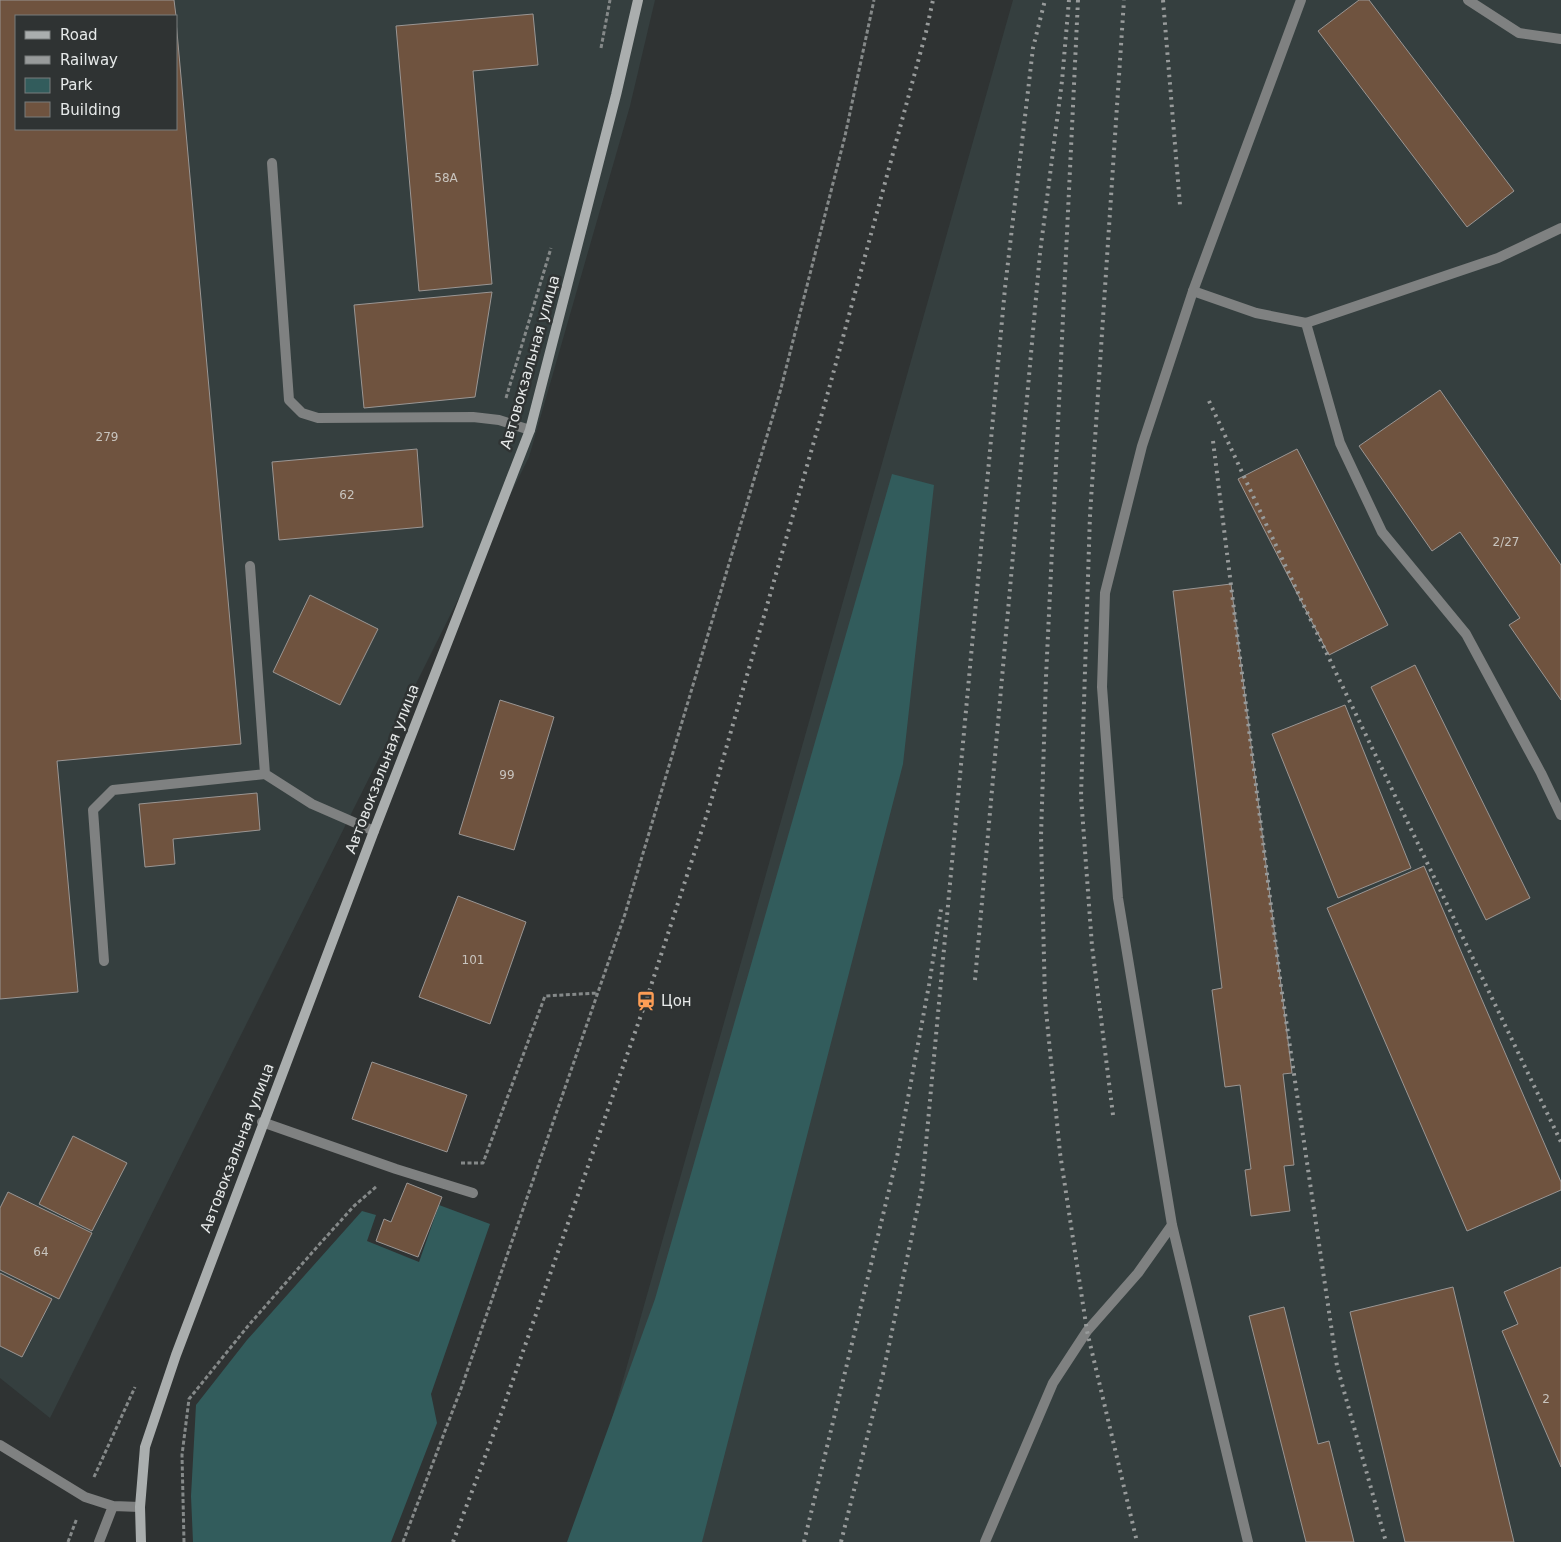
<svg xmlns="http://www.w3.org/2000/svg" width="1561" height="1542" viewBox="0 0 1561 1542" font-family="'DejaVu Sans',sans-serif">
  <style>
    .built { fill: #353f3f; fill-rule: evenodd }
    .green { fill: #325c5c }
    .building { fill: #6f533f; stroke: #9a9694 }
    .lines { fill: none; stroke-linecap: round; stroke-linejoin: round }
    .path { stroke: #858989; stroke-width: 3; stroke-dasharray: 4 2.5; stroke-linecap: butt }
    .lane { stroke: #7f8181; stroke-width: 10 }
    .street { stroke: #7f8181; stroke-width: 10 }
    .secondary { stroke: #aaaeae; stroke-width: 10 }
    .rail { stroke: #989b9b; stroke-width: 4; stroke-dasharray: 2.5 5; stroke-linecap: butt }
    .labels { text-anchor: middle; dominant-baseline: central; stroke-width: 5; stroke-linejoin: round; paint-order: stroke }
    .number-label { font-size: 12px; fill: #c8c4be }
    .street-label { font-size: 15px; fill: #e6e9e9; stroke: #2f3333 }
    .poi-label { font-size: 15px; fill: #e6e9e9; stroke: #2f3333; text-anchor: start }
  </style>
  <rect width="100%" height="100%" fill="#2f3333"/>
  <path class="built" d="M0,0h655l-25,106 -101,351 -479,961 -50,-40zM16,16h160v113h-160z
    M1013,0h548v1542h-890l-87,-24z"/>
  <path class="green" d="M892,474l42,11 -31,279 -201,778h-135l88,-243z
    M439,1205l51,19 -59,170 6,29 -46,119h-198l-2,-46 5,-91 51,-65 115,-129 14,4 -9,26 52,21z"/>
  <path class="building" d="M0,0h174l2,16h-160v113h160v-108l65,723 -184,17 21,231 -78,7z
    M1359,0h10l145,191 -47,36 -149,-196z
    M533,14l5,51 -65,6 19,213 -73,7 -23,-265z
    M492,292l-17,105 -111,11 -10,-103z
    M1440,390l121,175v135l-52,-75 11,-7 -60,-86 -28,19 -73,-105z
    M417,449l6,78 -144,13 -7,-78z
    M1297,449l91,176 -59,30 -91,-176z
    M1231,584l61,489 -9,1 11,91 -10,1 6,45 -39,5 -6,-46 6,-1 -11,-84 -15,2 -13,-97 10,-2 -49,-397z
    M310,595l68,34 -38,76 -67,-33z
    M1415,665l115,233 -44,22 -115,-233z
    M500,700l54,17 -40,133 -55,-16z
    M1345,705l66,163 -73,30 -66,-164z
    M257,793l3,37 -87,9 2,25 -30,3 -6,-63z
    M1424,866l137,316v8l-94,41 -140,-323z
    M458,896l68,26 -36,102 -71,-27z
    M372,1062l95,33 -20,57 -95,-33z
    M73,1136l54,27 -35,68 -53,-27z
    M407,1183l35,14 -24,60 -42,-16 8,-22 7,3z
    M8,1192l84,41 -33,66 -59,-29v-62z
    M1561,1267v200l-59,-136 16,-7 -14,-32z
    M0,1273l52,26 -30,58 -22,-11z
    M1453,1287l61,255h-109l-55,-230z
    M1284,1307l34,137 11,-3 25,101h-48l-57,-226z"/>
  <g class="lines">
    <path class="path" d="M601,48l9,-48
      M506,398l45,-150
      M461,1163h22l62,-167 53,-3
      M94,1477l41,-90
      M68,1542l9,-24
      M184,1542l-2,-87 7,-56 59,-73 69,-79 37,-41 23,-20
      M403,1542l59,-156 163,-472 155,-522 65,-256 29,-136"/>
    <path class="lane" d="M1468,0l51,33 42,6
      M272,163l17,237 13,13 16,5 155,-1 26,3 31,10
      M1193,291l63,22 50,10 34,120 42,89 84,102 75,139 20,42
      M1306,323l192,-65 63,-30
      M250,566l15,208
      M104,961l-11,-151 20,-20 152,-16 47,30 62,27
      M262,1122l134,47 77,24
      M0,1445l85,52 28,9 -14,36
      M113,1506l27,1"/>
    <path class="street" d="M985,1542l68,-159 34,-52 51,-58 34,-48
      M1248,1542l-76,-317 -54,-327 -16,-211 3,-94 37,-147 51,-155 108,-291"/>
    <path class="secondary" d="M141,1542l-1,-35 5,-60 31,-92 198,-524 156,-401 86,-335 22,-95"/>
    <path class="rail" d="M1078,0l-32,677 -5,159 4,164 15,153 27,178 50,211
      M1163,0l17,205
      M1209,401l96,207 256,534
      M1213,441l68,545 56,380 49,176
      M975,980l65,-727 22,-172 7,-81
      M1113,1115l-21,-169 -11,-150 9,-281 34,-515
      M453,1542l48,-128 145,-413 63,-193 118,-412 99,-364 7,-32
      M804,1542l93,-385 32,-172 12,-76
      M841,1542l42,-168 39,-187 83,-899 28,-240 12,-48"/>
  </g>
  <defs>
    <symbol id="station-bare" viewBox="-9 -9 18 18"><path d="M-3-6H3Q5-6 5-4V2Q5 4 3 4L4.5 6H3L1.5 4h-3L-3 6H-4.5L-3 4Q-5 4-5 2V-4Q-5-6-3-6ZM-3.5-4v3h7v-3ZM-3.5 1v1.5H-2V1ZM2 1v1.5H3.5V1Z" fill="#fd9d55" stroke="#2f3333" stroke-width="2.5" paint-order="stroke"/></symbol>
  </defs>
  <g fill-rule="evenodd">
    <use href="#station-bare" x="632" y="987" width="28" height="28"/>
  </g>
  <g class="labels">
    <g class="number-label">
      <text x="446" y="178">58А</text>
      <text x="107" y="437">279</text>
      <text x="347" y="495">62</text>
      <text x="1506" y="542">2/27</text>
      <text x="507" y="775">99</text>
      <text x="473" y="960">101</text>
      <text x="41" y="1252">64</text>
      <text x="1546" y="1399">2</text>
    </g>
    <g class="street-label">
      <text transform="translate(530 362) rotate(-74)">Автовокзальная улица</text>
      <text transform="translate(382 769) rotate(-69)">Автовокзальная улица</text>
      <text transform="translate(237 1148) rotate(-69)">Автовокзальная улица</text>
    </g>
    <g class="poi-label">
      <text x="661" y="1001">Цон</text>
    </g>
  </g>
  <rect x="15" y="15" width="162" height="115" fill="#2f3333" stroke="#787c7c"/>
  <rect x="25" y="31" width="25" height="8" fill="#aaaeae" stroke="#787c7c"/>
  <text x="60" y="40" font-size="15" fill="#e6e9e9">Road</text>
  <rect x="25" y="56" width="25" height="8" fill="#989b9b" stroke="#787c7c"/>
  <text x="60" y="65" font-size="15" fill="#e6e9e9">Railway</text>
  <rect x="25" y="78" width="25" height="15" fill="#325c5c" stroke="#787c7c"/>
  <text x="60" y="90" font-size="15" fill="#e6e9e9">Park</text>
  <rect x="25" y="102" width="25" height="15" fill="#6f533f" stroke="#787c7c"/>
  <text x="60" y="115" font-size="15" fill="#e6e9e9">Building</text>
</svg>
